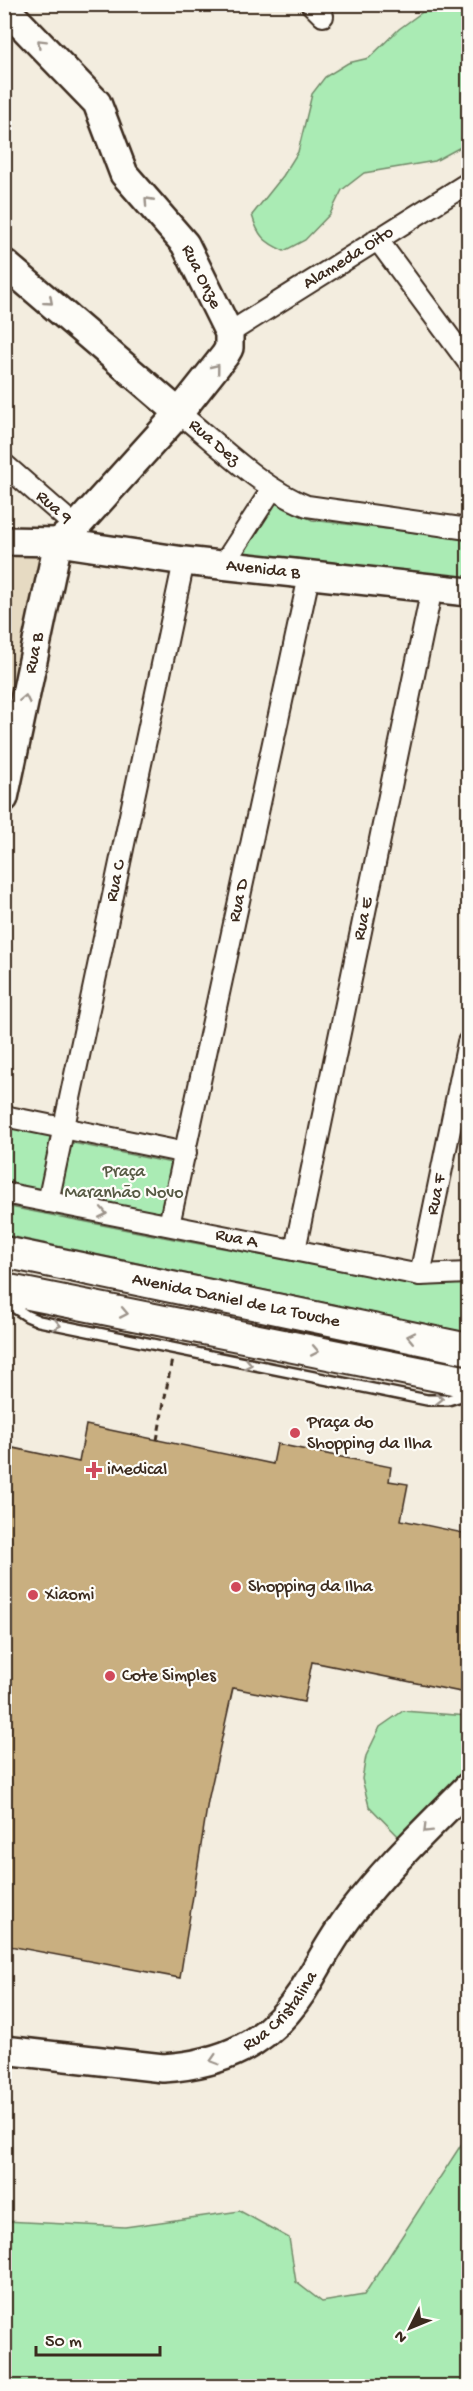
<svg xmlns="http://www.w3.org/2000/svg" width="473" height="2391" viewBox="0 0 473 2391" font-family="'Gochi Hand',sans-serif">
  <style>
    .built { fill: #e6dac2 }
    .green { fill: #aaebb4; stroke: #728a69; stroke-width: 1.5 }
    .building { fill: #c9af80; stroke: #3b2a1e; stroke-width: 1.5 }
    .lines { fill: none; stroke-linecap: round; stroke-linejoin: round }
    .lane-casing { stroke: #3b2a1e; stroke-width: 14 }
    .street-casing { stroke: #3b2a1e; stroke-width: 24 }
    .secondary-casing { stroke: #3b2a1e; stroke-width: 32 }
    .primary-casing { stroke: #3b2a1e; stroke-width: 34 }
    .path { stroke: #3b2a1e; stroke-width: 3; stroke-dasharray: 6 4.5; stroke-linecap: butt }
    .lane { stroke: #fdfcf7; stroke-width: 9 }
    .street { stroke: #fdfcf7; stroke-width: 20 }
    .secondary { stroke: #fdfcf7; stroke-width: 27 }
    .primary { stroke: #fdfcf7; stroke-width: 30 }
    .oneway { stroke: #9c938a }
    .poi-dot { fill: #d1495b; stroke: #fdfcf7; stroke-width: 2 }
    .labels { text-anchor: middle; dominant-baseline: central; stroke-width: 4.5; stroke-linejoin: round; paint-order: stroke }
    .street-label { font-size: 18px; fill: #3b2a1e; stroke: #fdfcf7 }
    .park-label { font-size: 18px; fill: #575a44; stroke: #fdfcf7 }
    .poi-label { font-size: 18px; fill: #3b2a1e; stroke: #fdfcf7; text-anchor: start }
  </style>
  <rect width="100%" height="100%" fill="#f3eddf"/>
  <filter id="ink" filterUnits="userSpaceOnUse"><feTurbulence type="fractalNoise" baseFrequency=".0167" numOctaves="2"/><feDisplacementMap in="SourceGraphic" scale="12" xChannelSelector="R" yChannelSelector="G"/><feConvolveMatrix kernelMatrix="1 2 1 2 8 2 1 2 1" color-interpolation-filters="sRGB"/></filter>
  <g filter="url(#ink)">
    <path class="built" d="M5,551l39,6 -39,189z"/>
    <path class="green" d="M432,5h36v138l-33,18 -71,12 -22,17 -12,24 -25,26 -21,11c-20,-9 -26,-15 -32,-36l31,-39 15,-24 14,-58 13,-17 23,-14 21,-5 30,-29z
      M273,500l39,20 156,19v46l-230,-29z
      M4,1126l47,9 -10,56 -36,-7z
      M68,1142l104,21 -11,55 -104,-20z
      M5,1206l184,36 236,42 43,-2v51l-463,-98z
      M403,1711l65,5v51l-67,72 -32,-33 -7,-27 4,-23 14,-29z
      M468,2134v252h-463v-165l120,6 115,-16 49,27 7,44 26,20 42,-7z"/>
    <path class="building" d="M86,1425l187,39 4,-20 114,23 -2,14 19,3 -7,36 67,14v123l-7,35 -149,-30 -8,40 -71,-14 -25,113 -28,177 -176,-33v-499l75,16z"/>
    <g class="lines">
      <defs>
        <path id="lane" d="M4,1301l23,15 12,5 388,79h21l20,-6"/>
        <g id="street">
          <path d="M311,4l12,12"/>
          <path d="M377,239l91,123"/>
          <path id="s1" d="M229,333l239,-150"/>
          <path id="s2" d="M179,413c39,31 81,75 128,93l161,23"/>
          <path id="s3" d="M4,464l72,63"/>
          <path d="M223,565l49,-76"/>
          <path d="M4,1116l182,37"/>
          <path id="s4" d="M4,1193l416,82 48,-2"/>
          <path id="s5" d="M48,1202l136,-641"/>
          <path id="s6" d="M169,1225l140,-649"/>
          <path id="s7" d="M295,1250l137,-662"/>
          <path id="s8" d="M420,1275l48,-233"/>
        </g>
        <g id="secondary">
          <path id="s9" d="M4,7l93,96 27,71 61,70 44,89v15l-4,7 -46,58 -103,114 -18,15"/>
          <path d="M4,263l175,150"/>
          <path id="s10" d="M4,541l54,1 126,19 284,31"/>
          <path id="s11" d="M4,798l54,-256"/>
          <path id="s12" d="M4,2050l159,18c60,-4 105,-24 139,-76 17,-27 31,-56 51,-81 34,-45 76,-84 115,-124"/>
        </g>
        <g id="primary">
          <path id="s13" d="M4,1252l464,97"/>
          <path d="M4,1289l464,93"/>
        </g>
      </defs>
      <use href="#lane" class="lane-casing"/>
      <use href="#street" class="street-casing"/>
      <use href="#secondary" class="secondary-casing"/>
      <use href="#primary" class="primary-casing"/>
      <path class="path" d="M157,1440l15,-81"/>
      <use href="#lane" class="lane"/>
      <use href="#street" class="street"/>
      <use href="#secondary" class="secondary"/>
      <use href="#primary" class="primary"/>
    </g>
    <defs><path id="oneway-chevron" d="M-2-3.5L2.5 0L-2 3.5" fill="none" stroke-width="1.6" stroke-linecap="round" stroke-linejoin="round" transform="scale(1.5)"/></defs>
    <g class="oneway">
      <use href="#oneway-chevron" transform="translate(41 43) rotate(-135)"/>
      <use href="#oneway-chevron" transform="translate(148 201) rotate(-132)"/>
      <use href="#oneway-chevron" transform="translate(49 301) rotate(41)"/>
      <use href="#oneway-chevron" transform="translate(216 368) rotate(-51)"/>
      <use href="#oneway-chevron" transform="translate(25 699) rotate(-78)"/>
      <use href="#oneway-chevron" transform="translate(103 1213) rotate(11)"/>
      <use href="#oneway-chevron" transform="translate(124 1313) rotate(11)"/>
      <use href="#oneway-chevron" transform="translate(57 1325) rotate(12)"/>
      <use href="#oneway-chevron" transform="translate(411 1337) rotate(-168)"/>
      <use href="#oneway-chevron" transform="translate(315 1351) rotate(11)"/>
      <use href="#oneway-chevron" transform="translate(248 1364) rotate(11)"/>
      <use href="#oneway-chevron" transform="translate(439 1399) rotate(-1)"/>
      <use href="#oneway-chevron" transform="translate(427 1829) rotate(135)"/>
      <use href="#oneway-chevron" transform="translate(214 2060) rotate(163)"/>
    </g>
  </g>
  <g class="poi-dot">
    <circle cx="295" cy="1433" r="6"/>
    <path d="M91 1461h6v6h6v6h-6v6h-6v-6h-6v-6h6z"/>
    <circle cx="236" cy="1587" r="6"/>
    <circle cx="33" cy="1595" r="6"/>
    <circle cx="110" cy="1676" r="6"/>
  </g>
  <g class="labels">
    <g class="street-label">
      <text stroke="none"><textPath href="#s1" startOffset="141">Alameda Oito</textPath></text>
      <text stroke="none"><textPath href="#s9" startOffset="339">Rua Onze</textPath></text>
      <text stroke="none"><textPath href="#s2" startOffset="46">Rua Dez</textPath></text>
      <text stroke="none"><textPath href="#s3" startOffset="66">Rua 9</textPath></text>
      <text stroke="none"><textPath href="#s10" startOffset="261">Avenida B</textPath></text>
      <text stroke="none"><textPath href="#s11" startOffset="148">Rua B</textPath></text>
      <text stroke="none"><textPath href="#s5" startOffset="328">Rua C</textPath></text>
      <text stroke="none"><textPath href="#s6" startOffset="332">Rua D</textPath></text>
      <text stroke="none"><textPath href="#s7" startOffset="338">Rua E</textPath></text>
      <text stroke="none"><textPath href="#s8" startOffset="82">Rua F</textPath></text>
      <text stroke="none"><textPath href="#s4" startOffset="237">Rua A</textPath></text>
      <text stroke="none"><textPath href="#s13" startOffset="237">Avenida Daniel de La Touche</textPath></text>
      <text stroke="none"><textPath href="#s12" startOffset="296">Rua Cristalina</textPath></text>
    </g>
    <g class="park-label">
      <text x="124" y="1172">Praça<tspan x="124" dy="21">Maranhão Novo</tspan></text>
    </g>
    <g class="poi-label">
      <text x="307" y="1423">Praça do<tspan x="307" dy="21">Shopping da Ilha</tspan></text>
      <text x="107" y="1470">iMedical</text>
      <text x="248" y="1587">Shopping da Ilha</text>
      <text x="45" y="1595">Xiaomi</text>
      <text x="122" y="1676">Cote Simples</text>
    </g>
  </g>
  <rect width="473" height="2391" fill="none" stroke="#fdfcf7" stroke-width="24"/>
  <rect x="12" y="12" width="449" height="2367" fill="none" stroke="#3b2a1e" stroke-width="2" filter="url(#ink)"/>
  <g transform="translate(410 2328) rotate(227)" stroke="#fdfcf7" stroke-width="4.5" paint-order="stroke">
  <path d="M0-4.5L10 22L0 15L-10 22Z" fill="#3b2a1e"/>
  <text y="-9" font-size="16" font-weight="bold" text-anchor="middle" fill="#3b2a1e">N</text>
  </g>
  <path d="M36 2346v9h124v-9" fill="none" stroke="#3b2a1e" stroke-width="3"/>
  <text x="45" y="2346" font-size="18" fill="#3b2a1e" stroke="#fdfcf7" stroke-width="4.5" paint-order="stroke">50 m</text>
</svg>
